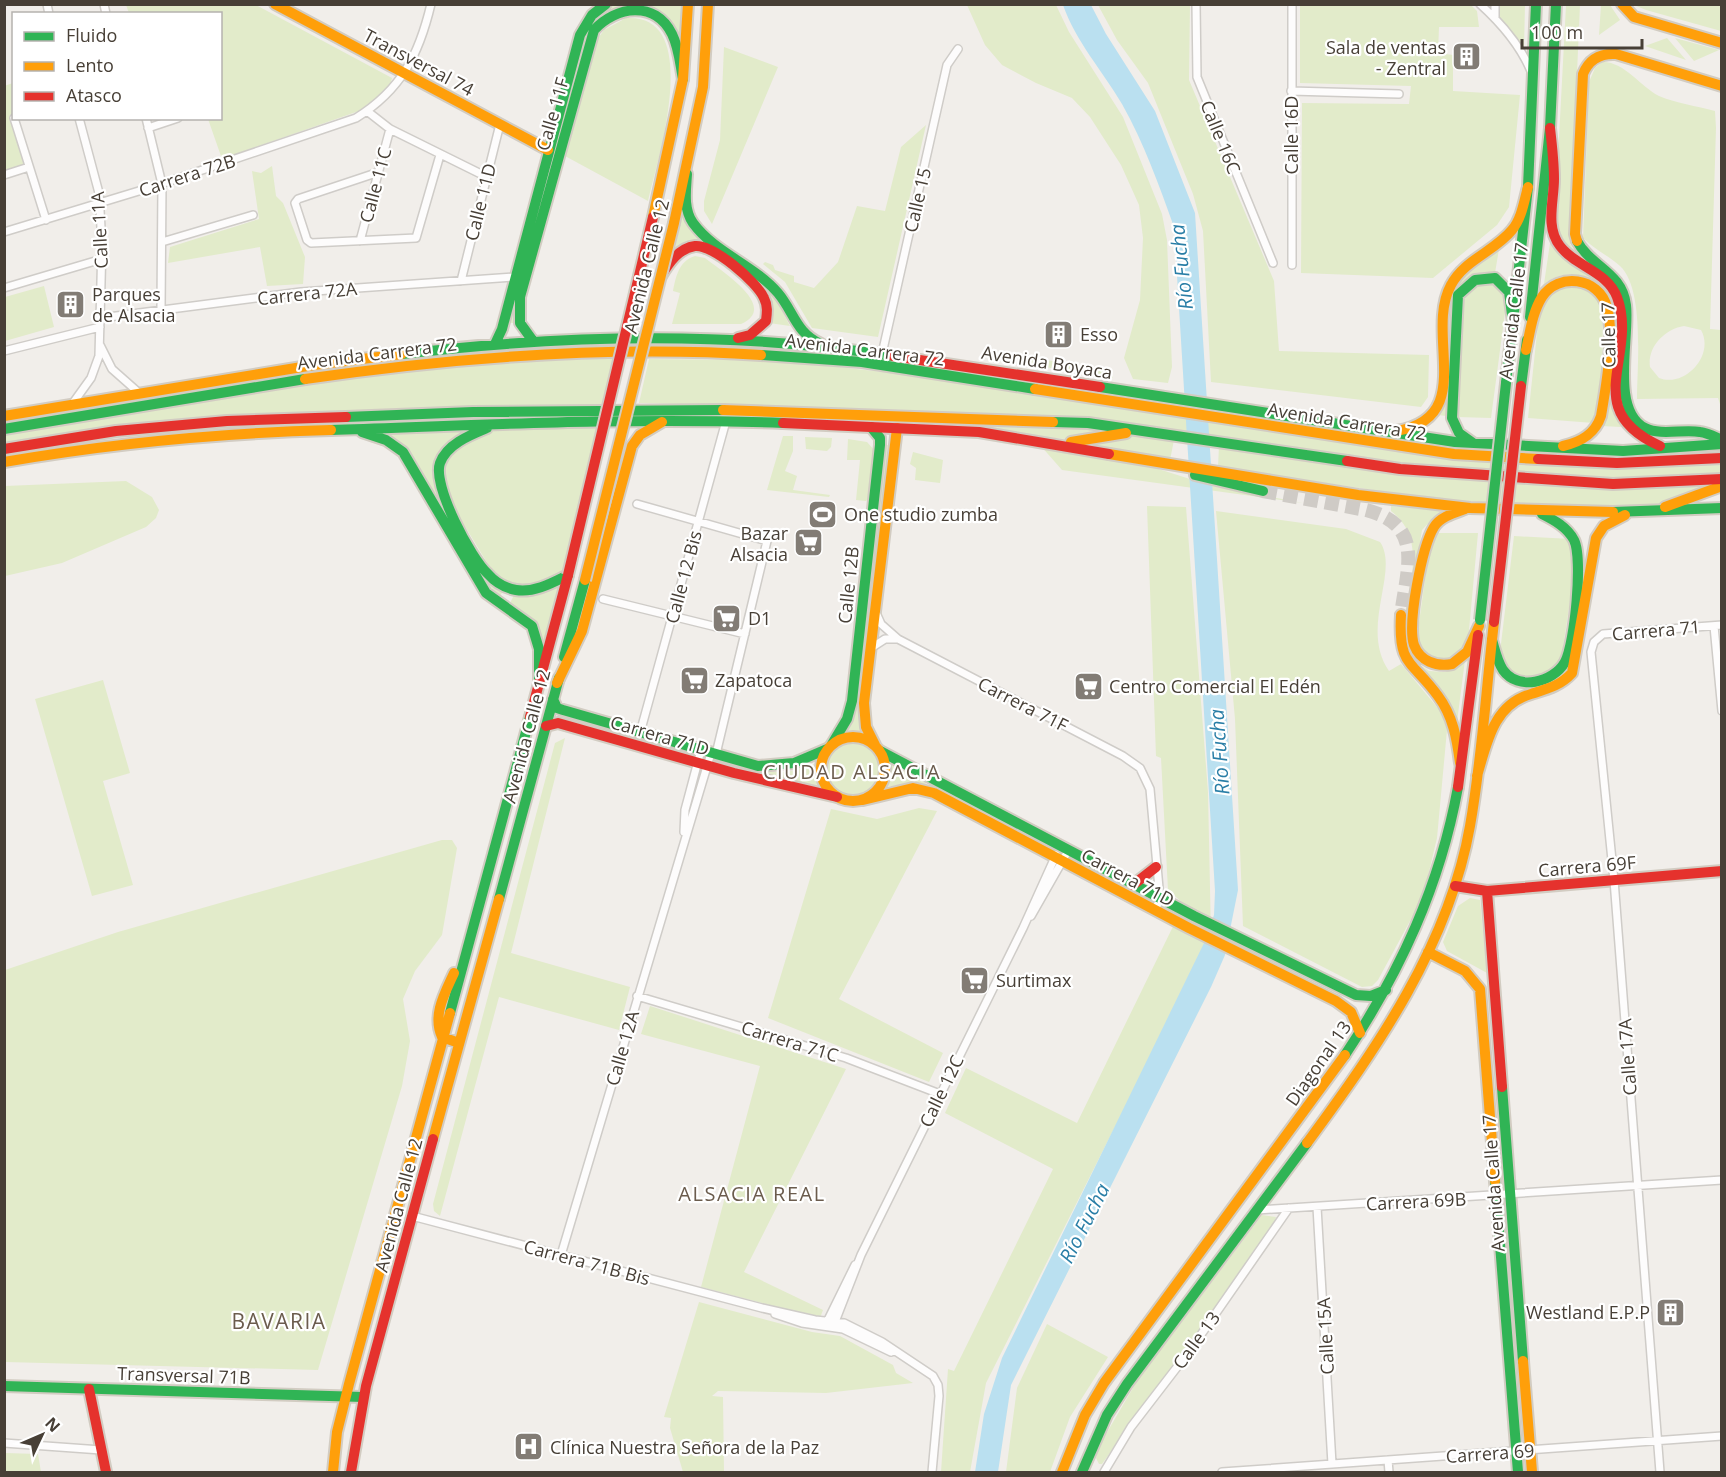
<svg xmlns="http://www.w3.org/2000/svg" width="1726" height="1477" viewBox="0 0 1726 1477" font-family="'Open Sans',sans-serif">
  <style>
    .green { fill: #e2ebca; fill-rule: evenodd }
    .water { fill: #bae0f0 }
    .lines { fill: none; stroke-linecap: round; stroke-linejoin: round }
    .highway-tunnel { stroke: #cfcbc6; stroke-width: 14; stroke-dasharray: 14 7; stroke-linecap: butt }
    .street-casing { stroke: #cfccc8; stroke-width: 10 }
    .fast-casing { stroke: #d2ccc2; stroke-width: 14 }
    .slow-casing { stroke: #d2ccc2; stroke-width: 14 }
    .jam-casing { stroke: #d2ccc2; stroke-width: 14 }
    .street { stroke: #fdfcfc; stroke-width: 7 }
    .fast { stroke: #30b455; stroke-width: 10 }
    .slow { stroke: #ff9f0a; stroke-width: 10 }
    .jam { stroke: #e5322d; stroke-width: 10 }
    .fast-bridge-casing { stroke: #d2ccc2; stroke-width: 14; stroke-linecap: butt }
    .slow-bridge-casing { stroke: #d2ccc2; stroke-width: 14; stroke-linecap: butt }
    .jam-bridge-casing { stroke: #d2ccc2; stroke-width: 14; stroke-linecap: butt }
    .fast-bridge { stroke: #30b455; stroke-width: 10 }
    .slow-bridge { stroke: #ff9f0a; stroke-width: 10 }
    .jam-bridge { stroke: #e5322d; stroke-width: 10 }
    .labels { text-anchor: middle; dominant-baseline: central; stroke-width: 4.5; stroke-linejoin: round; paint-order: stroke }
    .poi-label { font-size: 18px; fill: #473f36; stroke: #fff; text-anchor: start }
    .street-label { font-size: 18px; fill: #473f36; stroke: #fff }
    .water-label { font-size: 20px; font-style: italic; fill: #297ea6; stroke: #fff }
    .neighbourhood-label { font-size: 20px; letter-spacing: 1.5px; fill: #6b5c4d; stroke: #fff }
    .quarter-label { font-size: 21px; letter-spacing: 1.5px; fill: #6b5c4d; stroke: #fff }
  </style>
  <rect width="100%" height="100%" fill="#f1eeea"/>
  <path class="green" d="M126,5h130l136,73 -3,11 -30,22 -137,48 -14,-40 12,-1v-104l-91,-1z
    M615,5h66v44l-12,-24 -46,-19 -16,6 -22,31 -72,267 2,13h-9l77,-280 9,-23z
    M967,5h89l13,27 54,85 39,97 5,26 5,127 -4,16 -35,-4 -9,-21 16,-58 3,-62 -4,-33 -18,-40 -31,-48 -18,-19 -36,-15 -34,-18 -17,-20z
    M1098,5h92l-1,75 85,201 5,70 150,4 -1,42 -7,10 -210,-25 -8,-151 -10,-37 -45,-111 -31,-43z
    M1300,5h171l6,6 2,16h-40l-1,26 15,2v36l67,4 -11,112 -12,18 -64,53 -132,-5 1,-170 107,1 2,-18 -111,-3z
    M1500,5h25l-1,43 -24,-29z
    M1566,5h14l-10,228v11l6,9c-13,-11 -20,-22 -21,-39z
    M1601,5h9l10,15 -21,15z
    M1634,5h87v26l-75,-21z
    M626,18c79,-5 31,143 22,183l-83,-45 31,-115 8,-11z
    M1667,38l19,22 -41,-14z
    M1675,38l44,12 -25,11z
    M724,47l54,20 -66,157 -8,-13v-10l16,-61z
    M1602,62c22,-1 39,25 57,34 16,7 38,10 56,15l1,17 -6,201 11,1v77l-3,-9 -81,1c0,-32 8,-110 -17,-133 -11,-10 -25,-16 -37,-28l6,-156 6,-14zM1684,326l17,4c14,25 -16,58 -42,48l-9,-11c-3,-20 15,-38 34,-41z
    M13,83l1,33 15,51 -25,8v-89z
    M926,125l-48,212 -66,-9 -27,-46 -22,-18 2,-2 8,3 2,5 19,6v6l20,6 24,-26 19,-56 28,5 16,-64z
    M272,166l4,30 7,7 22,54 -2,27 -36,2 -7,-39 -92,16 2,-16 89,-28 -7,-48 9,2z
    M683,213l92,84 15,29 -21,-3 2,-13 -61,-64 -36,5z
    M1550,243c19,29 52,30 64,67l-2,95 9,22 -19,-1c8,-21 14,-105 6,-124 -4,-12 -13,-21 -25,-25 -15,-5 -27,-2 -39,7z
    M1499,249l-4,24 -30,7 -19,136 -8,-1 21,-135z
    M695,256l10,2c16,13 75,49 36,66h-69l8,-31 -7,-2c3,-15 6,-30 22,-35z
    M1478,282c19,2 23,5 28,23l-15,113 -34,-1 5,-119z
    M1571,283l25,11 7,12 -1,84 -8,33 -66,-5 11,-104 8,-19z
    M44,286l10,41 -49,14v-44z
    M1027,357l83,13 3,8 -87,-14z
    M614,358l-10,47 -599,40 -1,-12 271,-45 138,-18 63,-6z
    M649,359l100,1 89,7 72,8 135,22 676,65v12l-107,5 -186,-12 -520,-57 -269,-7z
    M915,421l71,1 125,9 -47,8z
    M598,427l-35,148 -37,13 -29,-9 -56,-92 6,-31 46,-27z
    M477,429l-19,8 -24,43 70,110 -7,10 -79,-134 -40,-32z
    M1137,434l37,6 -4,20 -90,-16z
    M783,436h10v15l-8,20 12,5 -4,14 37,5 -1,2 -62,-7z
    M805,437l27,1 -1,9 -4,4 -21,-2z
    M848,439l19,3 8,9 -5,45 -4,5 -10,-1 4,-40h-13z
    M885,445h3l-27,251 3,36 -17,-2 8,-18 3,-17z
    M1040,445l109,21 63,20 91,17 -241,-33z
    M1219,446l122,17 376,20 -68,26 -208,-9 -223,-33z
    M913,452l30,8 -3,23 -25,-3 1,-12 -6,-4z
    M126,481l26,16 7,13 -3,8 -10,9 -84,36 -57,13v-90z
    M1147,506l39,1 22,285 3,144 -225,447 -16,89h-29l7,-103 6,2 99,-202 -108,-56 21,-45 111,55 107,-219 -16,-14 -7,-132 -5,-2z
    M1391,506l55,5 -11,5 -13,14 -17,105 1,9 10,18 13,9 16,1 20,-12 -8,62c-20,-26 -48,-53 -54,-85 -2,-7 1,-16 2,-23 6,-36 20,-77 -14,-103z
    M1216,511l130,18 34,13c20,29 -21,86 9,129l12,-7 41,49 5,17 -10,108 -14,59 -45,83 -6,6 -10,1 -119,-61 -8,-207z
    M1437,533h41l-10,108 -5,10 -16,10 -21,-6 -9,-18 10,-72z
    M1514,536l57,3 3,36 -12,79c-13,29 -53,32 -62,-2z
    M561,582l-19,72v-5l-34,-42 7,-14z
    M103,680l27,93 -27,8 30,104 -41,11 -57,-197z
    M564,716l105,29 -1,5 -105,-30z
    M565,738l-54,215 119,34 -11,43 -120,-33 -59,219 -6,-5 -1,-7 122,-461z
    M824 769a28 28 0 1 1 56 0a28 28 0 1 1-56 0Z
    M890,763l36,20 -1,4 -16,-3 -25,3 5,-12z
    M814,764l6,25 -81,-20v-3c28,6 48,10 75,-2z
    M919,808l18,3 -98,188 104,54 -14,29 -161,-64 63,-209 46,10z
    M442,840h10l5,8 -15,87 -27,36 -12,28 7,42 -8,45 -84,284 -313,-8v-392l113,-38z
    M1470,898l10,2 7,73 -40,-22 -4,-9 15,-36z
    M650,1006l196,63 -102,203 79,38 -3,8 -119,-31 59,-221 -119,-32z
    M1262,1215l14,2 -3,10 -171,237h-3l-3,-6 3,-12 38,-65z
    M699,1302l113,30 28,4 53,29 3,8 17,10 -87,10 -108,-2 -6,5 11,1 1,75h-41l-13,-44 1,-10 -7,-1z
    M1047,1324l61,33 -38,60 -20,55h-44l11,-84z
    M5,1453l33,1 3,18h-36z"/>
  <path class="water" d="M1063,5h28l15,29 49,77 40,102 43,677 -13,65 -14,32 -200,398 -13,87h-23l9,-58 18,-56 203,-417 9,-26 1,-24 -41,-664c-15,-42 -30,-84 -52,-123 -20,-34 -46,-62 -59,-99z"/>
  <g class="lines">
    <path class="highway-tunnel" d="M1263,491l103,19c59,15 41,58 35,105"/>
    <defs>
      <path id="street" d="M47,4l2,10
        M104,4l2,10
        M1196,4l1,73 76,186
        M1480,4c21,19 40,41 51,67
        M1495,18v-14
        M1291,91l108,3
        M367,111l23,18 97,48
        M14,118l32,102
        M146,118l16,66 -1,126
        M148,128l30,-10
        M376,173l-78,26 -3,4 12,37 4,3 105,-5 24,-83
        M4,175l25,-8
        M4,232l148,-45 204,-69c45,-28 63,-63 75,-114
        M360,241l30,-112
        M162,242l91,-27
        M1292,265v-261
        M461,281l39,-157
        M4,288l98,-29
        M101,318l200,-26 213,-15
        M100,345l12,24 26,23
        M4,351l96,-24
        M882,354l65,-289 11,-16
        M73,403l18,-25 8,-22 3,-111 -3,-52 -20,-75
        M637,504l130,37 -51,213
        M603,599l142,35
        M877,615l4,9 17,15 225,117 17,12 10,21 10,110 -5,11
        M1714,626l8,85
        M871,648l14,-9h13
        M640,733l86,-312
        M684,832l1,-22 16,-60
        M1031,916l37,-65
        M637,996l209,62 94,36
        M1317,1207l15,257
        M1257,1210l465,-30
        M412,1216l350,92 53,12 29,3 38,19 51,34 5,9 1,11 -7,76
        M561,1255l150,-502
        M775,1314l27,9 41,6 48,23
        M827,1322l28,-57
        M833,1327l28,-72 162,-327 33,-73
        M4,1443l97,7
        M1388,1460l1,12
        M1104,1472l27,-45 60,-78 98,-141
        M1222,1472l500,-36
        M1660,1472l-46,-592 -23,-228 3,-10 9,-8 119,-9"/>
      <path id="fast" d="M687,174c-1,16 -4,35 6,49 22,30 61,42 85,70 16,19 18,40 43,51
        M1577,241c14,26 45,31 49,64 4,33 -16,105 19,123 16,8 38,1 55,4 8,1 15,5 22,8
        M1530,317l20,-189 6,-124
        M533,341l-13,-18v-26l74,-267c22,-24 61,-30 78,4 7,14 8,30 11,45
        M495,344l7,-15 78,-294 12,-20 14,-11
        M402,354c160,-19 332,-23 491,2
        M761,355l101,7 173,27
        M1506,383l22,-196 8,-183
        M1521,386l6,-46
        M1100,387l355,55 168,9 99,-7
        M346,417l127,-5 250,-2
        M1053,422l35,1 259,38
        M487,428c-17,7 -40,16 -47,35 -8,22 31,96 48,111 7,8 17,14 28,16 18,3 36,-7 52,-15
        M4,429l301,-50
        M331,430c150,-5 301,-13 452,-7
        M362,432l24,8 17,12 83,141 46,33 7,23v34
        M1473,443l-14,-10 -7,-15 6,-123 17,-15 20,-2 14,14 4,30
        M1195,475l68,16
        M1613,512l109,-4
        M1492,640c3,10 5,21 11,30 15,21 50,13 62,-8 10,-19 18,-104 9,-122 -7,-13 -20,-20 -32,-26
        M564,657l21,-77
        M553,699l4,9 6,2 195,56 36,-3 33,-14
        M832,744l15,-25 5,-18 28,-256v-7l-9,-11
        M880,751l314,165 162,79 15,1 15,-6
        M499,899l60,-221
        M450,1013l80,-296
        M1345,1055c55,-83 95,-169 113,-268
        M1502,1087l21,274
        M1495,1181l23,291
        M4,1386l359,11
        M1082,1472l25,-57 20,-31 180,-241"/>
      <path id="slow" d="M275,4l273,146
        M1622,4l12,13 88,26
        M653,217l30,-138 5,-75
        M674,223l29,-136 5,-83
        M1577,241l-2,-7 8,-160c6,-15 17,-21 33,-20l106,32
        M1526,350c4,-17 6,-37 16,-53 16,-25 57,-20 65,10 8,29 -1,80 -6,109 -6,18 -20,26 -38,30
        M305,379c151,-22 303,-34 456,-24
        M1035,389l419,65 84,5
        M723,410l330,12
        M4,416l310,-51 88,-11
        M1396,431c82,-13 28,-97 55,-146 13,-25 44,-34 61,-55 10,-12 12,-29 16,-43
        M1071,442l55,-9
        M1109,454l249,41 112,13 143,4
        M4,462c109,-19 216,-29 327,-32
        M1665,507l57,-21
        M1465,509c-11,4 -25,8 -31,18 -12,20 -27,96 -20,118 6,16 22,22 38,19l15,-12 12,-26
        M1401,615c-3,52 11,45 37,81 15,20 19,43 22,67
        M557,683l25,-52 50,-185 8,-11 22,-13
        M821 769a32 32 0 1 1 64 0a32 32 0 1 1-64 0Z
        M875,745l-9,-18 -2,-24 33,-275
        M1477,776c10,-33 16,-71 54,-82 16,-5 29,-8 41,-21l24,-135 8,-12 21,-11
        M863,800l50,-12 21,5 255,135 147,73 15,11 9,21
        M1428,952l37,19 15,18 15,192
        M454,973c-9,20 -22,42 -12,64l17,6
        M433,1139l66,-240
        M1307,1143c70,-95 142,-198 163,-317 12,-67 16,-136 24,-204
        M1523,1361l9,111
        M333,1472l4,-40 12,-48 101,-371
        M1062,1472l23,-57 19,-32 241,-328"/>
      <path id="jam" d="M1550,128c2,17 4,34 4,51 0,22 -9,48 6,67 16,21 47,25 57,51 22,59 -39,112 43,149
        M661,276c8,-13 18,-28 34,-30 18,-2 62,36 69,52 4,8 3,15 2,23l-16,14 -12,3
        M893,356l207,31
        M783,423l196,9 130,22
        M4,449l112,-18 111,-10 119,-4
        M1538,459l79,4 105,-5
        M1347,461l53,8 213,15 109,-5
        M530,717l38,-142
        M546,726l12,-3 176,50 103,24
        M1458,787l20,-152
        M1133,885l23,-18
        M1455,886l32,5 235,-20
        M1487,891l15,196
        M89,1389l17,83
        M351,1472l15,-86 67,-247"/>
    </defs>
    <use href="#street" class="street-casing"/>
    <use href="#fast" class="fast-casing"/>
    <use href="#slow" class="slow-casing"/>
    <use href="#jam" class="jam-casing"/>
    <use href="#street" class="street"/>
    <use href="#fast" class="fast"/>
    <use href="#slow" class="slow"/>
    <use href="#jam" class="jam"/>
    <defs>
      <path id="fast-bridge" d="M1480,620l26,-237"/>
      <path id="slow-bridge" d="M585,580l89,-357"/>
      <path id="jam-bridge" d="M568,575l85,-358
        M1494,622l27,-236"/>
    </defs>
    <use href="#fast-bridge" class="fast-bridge-casing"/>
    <use href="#slow-bridge" class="slow-bridge-casing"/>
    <use href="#jam-bridge" class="jam-bridge-casing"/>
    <use href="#fast-bridge" class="fast-bridge"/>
    <use href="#slow-bridge" class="slow-bridge"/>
    <use href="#jam-bridge" class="jam-bridge"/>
  </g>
  <defs>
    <symbol id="building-square" viewBox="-11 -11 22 22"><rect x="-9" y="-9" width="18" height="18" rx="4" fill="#827c75" stroke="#fff"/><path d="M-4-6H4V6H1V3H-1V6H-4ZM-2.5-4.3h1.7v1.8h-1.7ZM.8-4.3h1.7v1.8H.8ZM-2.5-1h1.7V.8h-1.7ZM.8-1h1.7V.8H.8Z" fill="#fff"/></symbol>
    <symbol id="stadium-square" viewBox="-11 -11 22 22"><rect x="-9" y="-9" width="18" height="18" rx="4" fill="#827c75" stroke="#fff"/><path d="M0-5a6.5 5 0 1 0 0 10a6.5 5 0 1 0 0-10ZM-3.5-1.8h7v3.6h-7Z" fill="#fff"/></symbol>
    <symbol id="supermarket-square" viewBox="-11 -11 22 22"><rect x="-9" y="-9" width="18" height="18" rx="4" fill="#827c75" stroke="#fff"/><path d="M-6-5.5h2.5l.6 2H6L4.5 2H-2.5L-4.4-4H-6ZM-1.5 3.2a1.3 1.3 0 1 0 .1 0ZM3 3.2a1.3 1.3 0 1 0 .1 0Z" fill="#fff"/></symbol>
    <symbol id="hospital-square" viewBox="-11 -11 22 22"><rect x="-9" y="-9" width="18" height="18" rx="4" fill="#827c75" stroke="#fff"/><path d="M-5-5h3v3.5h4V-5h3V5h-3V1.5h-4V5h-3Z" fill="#fff"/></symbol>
  </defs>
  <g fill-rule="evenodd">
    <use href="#building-square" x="1450" y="40" width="33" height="33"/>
    <use href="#building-square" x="54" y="288" width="33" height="33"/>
    <use href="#building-square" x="1042" y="318" width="33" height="33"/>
    <use href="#stadium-square" x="806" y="498" width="33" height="33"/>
    <use href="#supermarket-square" x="792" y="526" width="33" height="33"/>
    <use href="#supermarket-square" x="710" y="602" width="33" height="33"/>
    <use href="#supermarket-square" x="678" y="664" width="33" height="33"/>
    <use href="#supermarket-square" x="1072" y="670" width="33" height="33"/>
    <use href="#supermarket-square" x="958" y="964" width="33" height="33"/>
    <use href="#building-square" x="1654" y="1296" width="33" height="33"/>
    <use href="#hospital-square" x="512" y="1430" width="33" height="33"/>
  </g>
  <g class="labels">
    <g class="poi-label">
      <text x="1446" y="47" text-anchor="end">Sala de ventas<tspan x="1446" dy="21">- Zentral</tspan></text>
      <text x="92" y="294">Parques<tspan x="92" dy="21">de Alsacia</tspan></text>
      <text x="1080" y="334">Esso</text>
      <text x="844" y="514">One studio zumba</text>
      <text x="788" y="533" text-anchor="end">Bazar<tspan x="788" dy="21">Alsacia</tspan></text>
      <text x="748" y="618">D1</text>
      <text x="715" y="680">Zapatoca</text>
      <text x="1109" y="686">Centro Comercial El Edén</text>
      <text x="996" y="980">Surtimax</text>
      <text x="1650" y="1312" text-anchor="end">Westland E.P.P</text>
      <text x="550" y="1447">Clínica Nuestra Señora de la Paz</text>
    </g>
    <g class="street-label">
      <text transform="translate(419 62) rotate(28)">Transversal 74</text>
      <text transform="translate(552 114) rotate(-74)">Calle 11F</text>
      <text transform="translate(1291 135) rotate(-90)">Calle 16D</text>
      <text transform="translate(1221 137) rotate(68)">Calle 16C</text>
      <text transform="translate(187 175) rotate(-18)">Carrera 72B</text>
      <text transform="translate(375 185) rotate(-75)">Calle 11C</text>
      <text transform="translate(917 200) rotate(-77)">Calle 15</text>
      <text transform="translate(480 202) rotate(-76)">Calle 11D</text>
      <text transform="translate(99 230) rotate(-93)">Calle 11A</text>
      <text transform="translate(646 266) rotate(-76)">Avenida Calle 12</text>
      <text transform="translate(307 293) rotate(-6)">Carrera 72A</text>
      <text transform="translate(1513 311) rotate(-83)">Avenida Calle 17</text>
      <text transform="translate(1608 335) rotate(-91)">Calle 17</text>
      <text transform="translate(865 349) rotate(7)">Avenida Carrera 72</text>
      <text transform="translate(377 353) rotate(-7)">Avenida Carrera 72</text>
      <text transform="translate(1047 362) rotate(9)">Avenida Boyaca</text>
      <text transform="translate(1347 421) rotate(9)">Avenida Carrera 72</text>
      <text transform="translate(683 577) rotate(-75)">Calle 12 Bis</text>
      <text transform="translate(848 585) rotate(-84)">Calle 12B</text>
      <text transform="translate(1656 630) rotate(-5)">Carrera 71</text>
      <text transform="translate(1023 704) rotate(27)">Carrera 71F</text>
      <text transform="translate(660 735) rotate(16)">Carrera 71D</text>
      <text transform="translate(526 736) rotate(-75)">Avenida Calle 12</text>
      <text transform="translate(1587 866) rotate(-5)">Carrera 69F</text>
      <text transform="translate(1128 877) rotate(28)">Carrera 71D</text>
      <text transform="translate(790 1041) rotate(17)">Carrera 71C</text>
      <text transform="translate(622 1048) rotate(-74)">Calle 12A</text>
      <text transform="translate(1627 1057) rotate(-94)">Calle 17A</text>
      <text transform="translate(1318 1063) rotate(-55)">Diagonal 13</text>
      <text transform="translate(941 1091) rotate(-64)">Calle 12C</text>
      <text transform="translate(1493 1183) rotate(-94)">Avenida Calle 17</text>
      <text transform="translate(1416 1201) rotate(-3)">Carrera 69B</text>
      <text transform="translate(398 1205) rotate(-75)">Avenida Calle 12</text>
      <text transform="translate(587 1262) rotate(15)">Carrera 71B Bis</text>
      <text transform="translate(1325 1336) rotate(-93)">Calle 15A</text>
      <text transform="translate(1196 1340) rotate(-54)">Calle 13</text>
      <text transform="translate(184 1375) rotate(2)">Transversal 71B</text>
      <text transform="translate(1490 1453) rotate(-4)">Carrera 69</text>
    </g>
    <g class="water-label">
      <text transform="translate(1181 267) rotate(-96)">Río Fucha</text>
      <text transform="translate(1219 752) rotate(-94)">Río Fucha</text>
      <text transform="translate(1084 1223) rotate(-63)">Río Fucha</text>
    </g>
    <g class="neighbourhood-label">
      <text x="852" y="771">CIUDAD ALSACIA</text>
      <text x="752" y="1193">ALSACIA REAL</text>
    </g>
    <g class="quarter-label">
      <text x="279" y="1321">BAVARIA</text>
    </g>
  </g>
  <rect width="1726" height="1477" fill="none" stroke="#473f36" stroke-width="12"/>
  <rect x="12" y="12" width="210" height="108" fill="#ffffff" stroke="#b5b2af" stroke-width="1.5"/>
  <rect x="24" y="32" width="30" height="9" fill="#30b455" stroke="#b5b2af" stroke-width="1.5"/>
  <text x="66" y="42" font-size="18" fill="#473f36">Fluido</text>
  <rect x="24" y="62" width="30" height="9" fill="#ff9f0a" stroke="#b5b2af" stroke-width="1.5"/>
  <text x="66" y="72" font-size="18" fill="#473f36">Lento</text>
  <rect x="24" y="92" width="30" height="9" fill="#e5322d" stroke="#b5b2af" stroke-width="1.5"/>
  <text x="66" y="102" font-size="18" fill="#473f36">Atasco</text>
  <g transform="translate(42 1435) rotate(46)" stroke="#ffffff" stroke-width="4.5" paint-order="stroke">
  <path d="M0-4.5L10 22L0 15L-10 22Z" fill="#473f36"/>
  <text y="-9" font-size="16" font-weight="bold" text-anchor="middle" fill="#473f36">N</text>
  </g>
  <path d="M1522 39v9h120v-9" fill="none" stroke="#473f36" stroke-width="3"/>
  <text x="1531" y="39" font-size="18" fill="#473f36" stroke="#ffffff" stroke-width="4.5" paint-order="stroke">100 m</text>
</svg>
